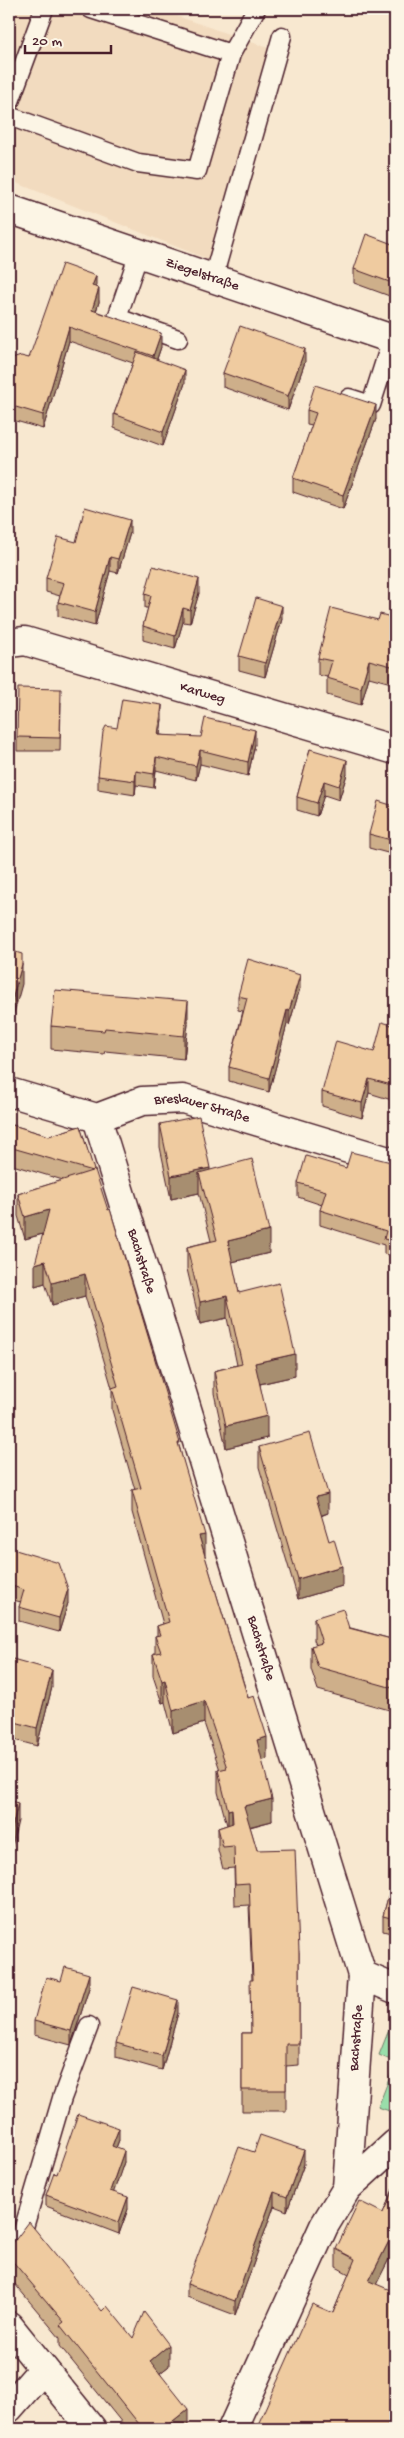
<svg xmlns="http://www.w3.org/2000/svg" width="404" height="2438" viewBox="0 0 404 2438" font-family="'Gochi Hand',sans-serif">
  <style>
    .built { fill: #f2dbbf }
    .green { fill: #99deaa; stroke: #727e6a }
    .lines { fill: none; stroke-linecap: round; stroke-linejoin: round }
    .lane-casing { stroke: #4a1f2b; stroke-width: 21 }
    .street-casing { stroke: #4a1f2b; stroke-width: 31 }
    .secondary-casing { stroke: #4a1f2b; stroke-width: 31 }
    .lane { stroke: #fcf5e5; stroke-width: 18 }
    .street { stroke: #fcf5e5; stroke-width: 28 }
    .secondary { stroke: #fcf5e5; stroke-width: 28 }
    .wall { fill: #ceaf8a; stroke: #4a1f2b }
    .shaded-wall { fill: #a78e70; stroke: #4a1f2b }
    .building { fill: #efcba0; stroke: #4a1f2b }
    .labels { text-anchor: middle; dominant-baseline: central; stroke-width: 4; stroke-linejoin: round; paint-order: stroke }
    .street-label { font-size: 14px; fill: #4a1f2b; stroke: #fcf5e5 }
  </style>
  <rect width="100%" height="100%" fill="#f8e8d0"/>
  <filter id="ink" filterUnits="userSpaceOnUse"><feTurbulence type="fractalNoise" baseFrequency=".02" numOctaves="2"/><feDisplacementMap in="SourceGraphic" scale="10" xChannelSelector="R" yChannelSelector="G"/><feConvolveMatrix kernelMatrix="1 2 1 2 8 2 1 2 1" color-interpolation-filters="sRGB"/></filter>
  <g filter="url(#ink)">
    <path class="built" d="M9,9h148l117,41 -59,212 -206,-82z"/>
    <path class="green" d="M394,2017h1v45l-16,-7z
      M395,2064v49l-17,-6z"/>
    <g class="lines">
      <defs>
        <path id="lane" d="M91,9l140,45 25,-45
          M9,104l35,-95
          M9,116l129,47 59,8 34,-117
          M139,253l-22,65 61,21
          M213,278l69,-242
          M349,398l22,7 21,-66
          M9,2254l13,-20 40,-136 27,-72"/>
        <g id="street">
          <path id="s1" d="M9,209l386,131"/>
          <path id="s2" d="M9,643l16,-2 370,109"/>
          <path id="s3" d="M9,1092l88,26 45,-17 41,-2 212,64"/>
          <path id="s4" d="M97,1118l265,857 -15,213 -23,38 -92,203"/>
          <path d="M362,1975l33,14"/>
          <path d="M347,2188l48,-44"/>
          <path d="M9,2408l34,-39"/>
        </g>
        <path id="secondary" d="M9,2326l83,103"/>
      </defs>
      <use href="#lane" class="lane-casing"/>
      <use href="#street" class="street-casing"/>
      <use href="#secondary" class="secondary-casing"/>
      <use href="#lane" class="lane"/>
      <use href="#street" class="street"/>
      <use href="#secondary" class="secondary"/>
    </g>
    <path class="wall" d="M395,245v53l-41,-15v-14z
      M96,287l3,15 -3,9 65,36 -4,12 28,24 -22,63 -49,-18v-14l19,-51 -64,-22 -26,88 -34,-10v-59l20,-2z
      M305,362l-17,48 -65,-23v-14z
      M307,410l69,9 -33,90 -50,-17v-14l19,-53 -5,-1z
      M130,533l-12,40 -8,-2 -15,55 -37,-10v-14l2,-6 -14,-4v-14l30,-36z
      M199,593l-9,30 -7,-1 -8,27 -32,-9v-14l5,-18h-3v-14z
      M395,618v66l-26,-7 -8,28 -34,-10v-18l-9,-2v-17l60,-38z
      M282,619l-17,58 -26,-7v-14z
      M61,702l-1,49h-43v-14z
      M162,719l-2,16 95,9 -7,32 -48,-12 -4,16 -40,-10 -2,18 -18,-3 -1,10 -37,-6v-13l19,-48z
      M310,749l37,25 -8,26 -15,-5 -7,21 -20,-6v-13z
      M395,801v54l-26,-7v-14l25,-28z
      M300,988l-11,37 -2,-1 -18,68 -40,-11v-14l14,-56 -5,-1v-14z
      M188,1024l-4,35 -79,-8 -1,3 -53,-5v-23z
      M395,1026v75l-26,-8 -7,25 -40,-12v-14l52,-40z
      M9,1124l40,12 31,-10 100,323 25,108 15,49 47,153 -5,1 10,61 -22,6 7,23 42,102v113l-13,1v45h-44v-78h9l1,-53 -3,-75 -14,1 -1,-38 -11,1 -5,-19v-22l9,-3 -9,-33v-22h2l-16,-47 -31,10 -8,-31 -3,1 -9,-27v-22h2v-18h2v-10l6,-2 -31,-112v-22h3l-23,-80v-22l-27,-92 -33,9 -7,-22 -10,3 8,-52 -18,5 -7,-23v-22l45,-14 -54,-16z
      M160,1124l50,46 59,83 -37,9 7,31 56,83 -35,8 7,54 -41,10 -12,-55v-22l23,-6 -10,-47 -27,6 -13,-55v-22l24,-6 -12,-48 -28,6 -11,-52z
      M395,1163v94l-11,-3v-9l-64,-20v-15l2,-5 -24,-8v-14l48,-15z
      M259,1447l69,66 -7,3 21,70 -44,13 -39,-132z
      M9,1534l2,15 57,54 -9,29 -40,-11v-14l2,-5 -12,-3z
      M314,1618l81,22v61l-2,10 -75,-21 -7,-21v-23l5,-1 -2,-5z
      M9,1658l43,29 -15,59 -22,-6 -3,12 -3,-1z
      M395,1871v63l-12,-3v-15z
      M89,1988l-18,57 -37,-10v-14z
      M178,2013l-16,57 -46,-13v-14z
      M119,2140l-3,8 8,14 -11,30 15,17 -9,25 -73,-28v-11l11,-21z
      M254,2152l50,12 -17,47 -13,-5 -39,109 -48,-18v-13z
      M395,2185v77l-6,-3 -13,25 -43,29 16,-39 -13,-7v-18l47,-36z
      M9,2243l93,68 31,27 36,28 -9,7 28,56h-61l-67,-83v-8l-51,-61z"/>
    <path class="shaded-wall" d="M96,276v14l-4,-4z
      M99,288v14l-7,22v-14z
      M69,327v14l-26,88v-14z
      M161,333v14l-8,23v-14z
      M305,349v13l-17,48v-14z
      M185,370v13l-22,63v-14z
      M376,405v14l-33,90v-14z
      M130,520v13l-12,40v-14z
      M110,557v14l-15,55v-14z
      M199,579v14l-9,30v-13z
      M282,606v13l-17,58v-14z
      M183,608v14l-8,27v-13z
      M369,660v17l-8,28v-17z
      M162,705v14l-4,29v-13z
      M255,730v14l-7,32v-14z
      M200,750v14l-4,16v-14z
      M156,757v13l-2,18v-14z
      M347,760v14l-8,26v-14z
      M136,771v14l-1,10v-14z
      M324,781v14l-7,21v-13z
      M22,964v20l-13,47v-20z
      M300,975v13l-11,37v-14z
      M188,1001v23l-4,35v-23z
      M287,1010v14l-18,68v-14z
      M369,1079v14l-7,25v-15z
      M210,1168v23l-11,-18v20l-28,6v-23z
      M49,1210v22l-24,7v-22z
      M269,1231v22l-41,10v-22z
      M45,1261v22l-10,3v-22z
      M85,1274v22l-33,9v-22z
      M227,1296v22l-27,6v-22z
      M295,1354v22l-40,9v-22z
      M267,1416v22l-41,10v-22z
      M328,1494v19l-12,4v-20z
      M11,1535v14l-2,9v-14z
      M205,1535v21l-6,-20z
      M342,1566v20l-44,13v-20z
      M68,1589v14l-9,29v-14z
      M52,1670v17l-15,59v-18z
      M395,1679v22l-2,10v-23z
      M165,1680v22l-3,1v-22z
      M204,1701v22l-31,10v-22z
      M15,1722v18l-3,12v-17z
      M267,1737v22l-10,3v-22z
      M272,1799v22l-28,7v-22z
      M18,1803v18l-9,38v-18z
      M232,1809v22l-4,1v-22z
      M89,1974v14l-18,57v-14z
      M178,2000v13l-16,57v-14z
      M119,2128v12l-7,18v-12z
      M304,2150v14l-17,47v-14z
      M124,2151v11l-14,41v-12z
      M274,2192v14l-39,109v-14z
      M128,2197v12l-9,25v-12z
      M14,2205v20l-5,8v-20z
      M389,2241v18l-20,40v-18z
      M169,2345v21l-19,15v-20z
      M188,2409v20h-25z"/>
    <path class="building" d="M366,234l29,11v39l-41,-15z
      M62,264l34,12 -4,10 7,2 -7,22 69,23 -8,23 -84,-29 -26,88 -34,-10v-45l12,-4 8,2z
      M240,326l65,23 -17,47 -65,-23z
      M137,352l48,18 -22,62 -49,-18z
      M315,385l61,20 -33,90 -50,-17 23,-65 -9,-3z
      M85,507l45,13 -12,39 -8,-2 -15,55 -37,-10 6,-19 -18,-5 12,-41 18,5z
      M153,566l46,13 -9,31 -7,-2 -8,28 -32,-10 8,-30 -6,-2z
      M256,598l26,8 -17,57 -26,-7z
      M331,608l47,12 2,-6 15,4v49l-26,-7 -8,28 -34,-10 5,-17 -14,-3z
      M18,688l43,1 -1,49 -43,-1z
      M122,699l40,6 -4,30 43,2 4,-19 50,12 -7,32 -48,-12 -4,16 -40,-9 -2,17 -18,-3 -1,10 -37,-5 5,-44 3,-6 11,2z
      M310,749l37,11 -8,26 -15,-5 -7,22 -20,-6z
      M378,801l16,5 1,-5v40l-26,-7z
      M9,950l13,4v10l-13,47z
      M248,959l52,16 -11,36 -2,-1 -18,68 -40,-11 18,-69 -9,-2z
      M55,990l133,11 -4,35 -79,-8 -1,3 -53,-5z
      M382,1022l13,4v60l-26,-7 -7,24 -40,-11 14,-51 38,11z
      M199,1116l11,52 -39,8 -11,-52z
      M9,1124l40,12 31,-10 14,44 -1,1 -84,-24z
      M351,1152l44,11v79l-11,-3 2,-8 -66,-21 6,-19 -28,-8 8,-27 40,12z
      M252,1159l17,72 -41,10 11,52 40,-10 16,71 -40,9 12,53 -41,10 -12,-55 28,-7 -15,-68 -27,6 -13,-55 30,-7 -18,-67z
      M95,1170l13,40 2,-1 70,234h-2l27,92 -6,1 21,70 28,92 6,-2 13,41 -10,3 15,59 -28,7 13,44 38,-1 4,103v92h-13v46h-44v-57h9l-1,-53h3l-4,-97 -14,1 -1,-38 -11,1 -5,-19 15,-5 -1,-14 -4,1 -10,-40 9,-2 -23,-67 -31,10 -8,-31 -3,1 -9,-27 8,-2 -6,-16 5,-1 -3,-9 12,-4 -37,-132 9,-2 -29,-100 6,-2 -33,-112 -33,9 -7,-22 -10,3 14,-54 -24,7 -7,-23z
      M310,1433l18,61 -12,3 13,44 5,-2 8,27 -44,13 -39,-132z
      M9,1534l2,1 -2,9z
      M9,1548l50,15 9,26 -9,29 -40,-11 5,-17 -15,-5z
      M343,1609l6,19 46,12v39l-2,9 -75,-21 -7,-21 11,-3 -8,-25z
      M9,1658l43,12 -15,58 -22,-6 -3,13 -3,-1z
      M9,1800l9,3 -9,38z
      M395,1871v48l-12,-3z
      M65,1967l24,7 -18,57 -37,-10 12,-44 15,4z
      M133,1987l45,13 -16,56 -46,-13z
      M78,2114l41,14 -7,18 12,5 -14,40 18,6 -9,25 -73,-27 8,-22 3,1z
      M260,2135l44,15 -17,47 -13,-5 -39,109 -48,-17 52,-137 15,5z
      M395,2185v59l-6,-3 -20,40 26,11v137h-139l56,-125 21,9 22,-54 -19,-10 23,-48 24,12z
      M9,2199l5,6 -5,8z
      M29,2222l73,89 5,-5 26,32 11,-26 25,33 -19,16 38,48 -25,20h-20l-83,-104 4,-3 -55,-65v-14h4z"/>
  </g>
  <g class="labels">
    <g class="street-label">
      <text stroke="none"><textPath href="#s1" startOffset="204">Ziegelstraße</textPath></text>
      <text stroke="none"><textPath href="#s2" startOffset="201">Karweg</textPath></text>
      <text stroke="none"><textPath href="#s3" startOffset="201">Breslauer Straße</textPath></text>
      <text stroke="none"><textPath href="#s4" startOffset="150">Bachstraße</textPath></text>
      <text stroke="none"><textPath href="#s4" startOffset="555">Bachstraße</textPath></text>
      <text transform="translate(357 2038) rotate(-86)">Bachstraße</text>
    </g>
  </g>
  <rect width="404" height="2438" fill="none" stroke="#fcf5e5" stroke-width="30"/>
  <rect x="15" y="15" width="374" height="2408" fill="none" stroke="#4a1f2b" stroke-width="2" filter="url(#ink)"/>
  <path d="M25 45v8h86v-8" fill="none" stroke="#4a1f2b" stroke-width="2.5"/>
  <text x="32" y="45" font-size="15" fill="#4a1f2b" stroke="#fcf5e5" stroke-width="4" paint-order="stroke">20 m</text>
</svg>
